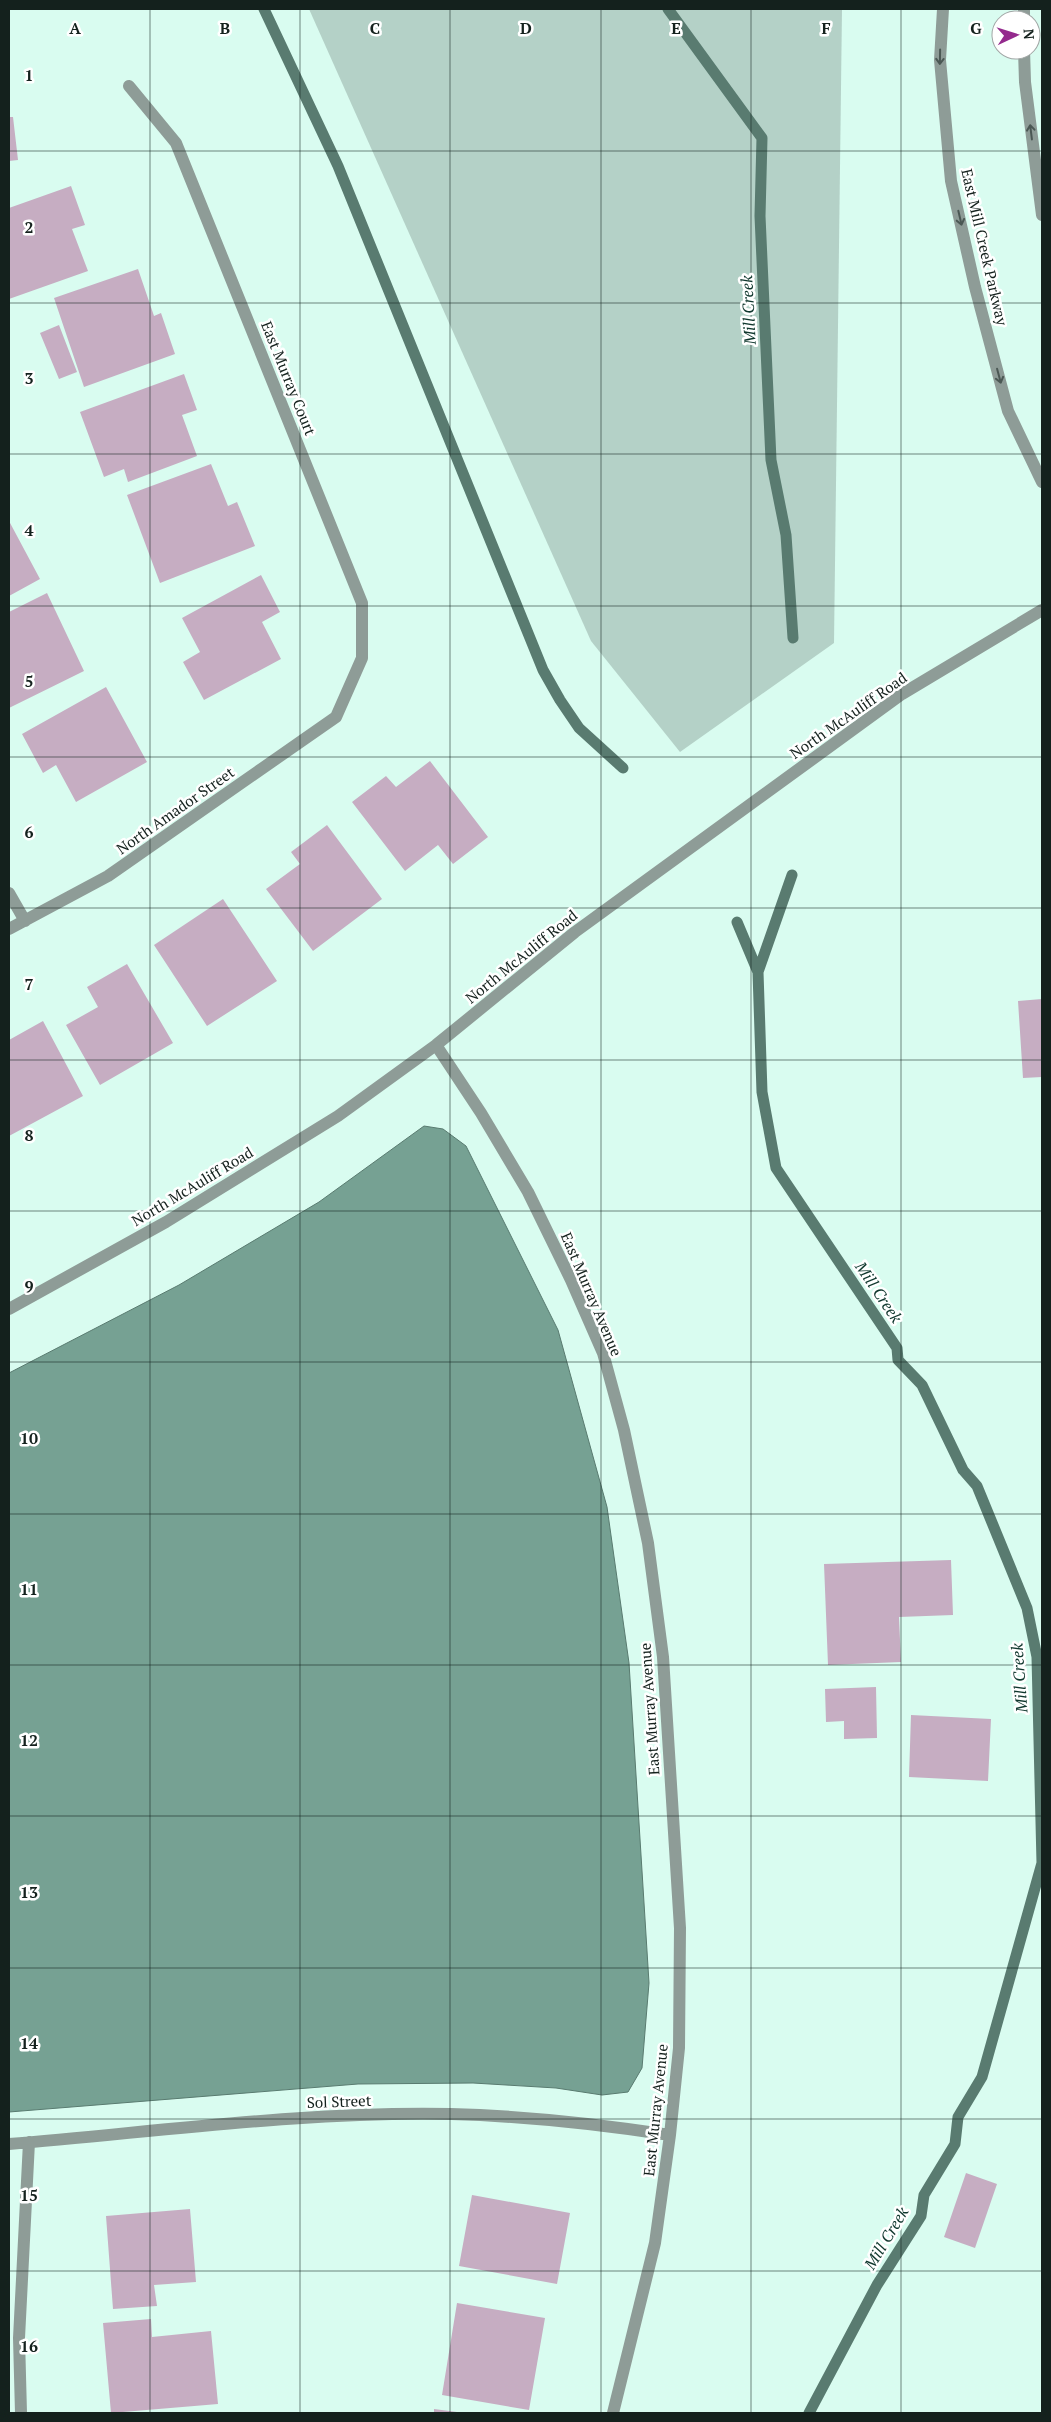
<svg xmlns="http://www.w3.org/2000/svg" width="1051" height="2422" viewBox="0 0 1051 2422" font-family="'PT Serif',serif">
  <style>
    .green { fill: #b4d1c7 }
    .water { fill: #76a193; stroke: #597b70 }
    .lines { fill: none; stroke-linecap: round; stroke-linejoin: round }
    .stream { stroke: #597b70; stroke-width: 11 }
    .building { fill: #c6adc2 }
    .minor { stroke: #8e9c97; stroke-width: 12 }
    .oneway { stroke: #4b5854 }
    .grid { fill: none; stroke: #14211d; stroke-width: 1; stroke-opacity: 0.55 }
    .labels { text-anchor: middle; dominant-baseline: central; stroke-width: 5; stroke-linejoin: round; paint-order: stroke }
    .street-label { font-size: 15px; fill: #14211d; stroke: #fff }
    .water-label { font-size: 16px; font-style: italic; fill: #0f372d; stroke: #fff }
    .grid-label { font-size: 16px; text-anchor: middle; font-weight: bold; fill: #14211d; stroke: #fff; stroke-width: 5; stroke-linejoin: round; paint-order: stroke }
  </style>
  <rect width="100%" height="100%" fill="#d9fcf0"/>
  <path class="green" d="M309,9h533l-8,634 -154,109 -89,-111z"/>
  <path class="water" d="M424,1126l19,3 23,17 92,184 49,177 22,156 20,320 -7,85 -14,24 -26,3 -46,-7 -83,-5 -115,1 -349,28v-739l170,-88 140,-83z"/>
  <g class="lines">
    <path class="stream" d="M264,9l74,157 205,504 17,30 19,28 44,40
      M668,9l94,129 -2,78 11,244 15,75 7,103
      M792,875l-34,97 4,120 14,76 121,180 1,12 24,25 41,85 14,16 50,122 10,49 5,206 -60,214 -24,40 -3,27 -31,51 -3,21 -44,69 -68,128
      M737,922l21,50"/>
  </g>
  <path class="building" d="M9,117h4l5,43 -9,1z
    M71,186l14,39 -13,4 16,42 -79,28v-91z
    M138,269l16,47 7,-3 14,41 -91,33 -30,-89z
    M59,325l18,47 -18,7 -19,-46z
    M184,374l13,36 -15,5 15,41 -69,26 -4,-13 -20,8 -24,-65z
    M211,464l17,42 9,-4 18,44 -95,37 -33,-88z
    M9,521l31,58 -31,17z
    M261,575l19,37 -18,10 19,37 -77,41 -21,-38 17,-10 -18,-34z
    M47,593l37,78 -75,37v-96z
    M106,687l41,75 -71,40 -20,-37 -13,8 -21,-39z
    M430,761l58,76 -35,27 -15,-19 -33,26 -53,-69 34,-26 10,11z
    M327,825l55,74 -69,52 -47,-62 34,-25 -9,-12z
    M223,899l54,82 -70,45 -53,-81z
    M127,964l46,79 -73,42 -34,-60 32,-18 -11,-20z
    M1042,999v78l-19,1 -5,-77z
    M43,1021l40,75 -74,40v-96z
    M951,1560l2,55 -54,2 2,45 -73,3 -4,-101z
    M876,1687l1,51 -33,1v-18l-18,1 -1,-33z
    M911,1715l80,4 -3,62 -79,-4z
    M966,2173l31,11 -22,64 -31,-11z
    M472,2195l98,18 -13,71 -98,-18z
    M190,2209l6,73 -42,3 3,21 -44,3 -7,-93z
    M457,2303l88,15 -16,92 -87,-15z
    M151,2319l1,18 59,-6 7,73 -107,9 -8,-90z
    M434,2409l23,3v1h-23z"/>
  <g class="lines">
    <path class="minor" d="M943,9l-3,51 11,121 24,106 33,124 34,71
      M1024,9v11
      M1024,50l1,32 17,133
      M9,893l16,28
      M9,929l99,-53 228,-159 26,-59v-55l-186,-460 -47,-57
      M436,1045l45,68 47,79 43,88 32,73 21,77 24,113 15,114 17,271 -1,120 -9,87 -15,108 -42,170
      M9,1309l157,-87 172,-106 98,-71 139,-113 327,-238 140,-84
      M9,2144c147,-12 295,-33 442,-30 73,2 147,10 219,21
      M21,2413l-2,-75 10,-196"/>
  </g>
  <defs><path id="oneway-shaft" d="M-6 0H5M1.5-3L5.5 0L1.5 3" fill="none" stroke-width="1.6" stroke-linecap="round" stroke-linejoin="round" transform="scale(1.25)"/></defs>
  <g class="oneway">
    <use href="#oneway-shaft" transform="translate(940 57) rotate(91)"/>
    <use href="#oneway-shaft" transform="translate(1031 132) rotate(-97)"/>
    <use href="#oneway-shaft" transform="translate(960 218) rotate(77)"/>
    <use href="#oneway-shaft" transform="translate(999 376) rotate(75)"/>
  </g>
  <path class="grid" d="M150,9v2404M300,9v2404M450,9v2404M601,9v2404M751,9v2404M901,9v2404M9,151h1033M9,303h1033M9,454h1033M9,606h1033M9,757h1033M9,908h1033M9,1060h1033M9,1211h1033M9,1362h1033M9,1514h1033M9,1665h1033M9,1816h1033M9,1968h1033M9,2119h1033M9,2271h1033"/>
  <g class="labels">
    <g class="street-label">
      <text transform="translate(985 247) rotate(77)">East Mill Creek Parkway</text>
      <text transform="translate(289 378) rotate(68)">East Murray Court</text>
      <text transform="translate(848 715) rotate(-35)">North McAuliff Road</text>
      <text transform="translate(175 810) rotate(-35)">North Amador Street</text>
      <text transform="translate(521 956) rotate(-39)">North McAuliff Road</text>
      <text transform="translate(192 1186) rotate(-31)">North McAuliff Road</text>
      <text transform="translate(592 1294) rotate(67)">East Murray Avenue</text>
      <text transform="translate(649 1709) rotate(-94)">East Murray Avenue</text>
      <text transform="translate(339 2101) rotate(-2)">Sol Street</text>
      <text transform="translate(655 2110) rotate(-84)">East Murray Avenue</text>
    </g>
    <g class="water-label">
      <text transform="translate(748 310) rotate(-93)">Mill Creek</text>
      <text transform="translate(879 1292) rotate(56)">Mill Creek</text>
      <text transform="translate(1019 1678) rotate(-94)">Mill Creek</text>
      <text transform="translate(886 2238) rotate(-59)">Mill Creek</text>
    </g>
  </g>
  <g class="grid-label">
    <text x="75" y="34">A</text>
    <text x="225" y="34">B</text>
    <text x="375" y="34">C</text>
    <text x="526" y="34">D</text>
    <text x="676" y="34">E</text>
    <text x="826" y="34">F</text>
    <text x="976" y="34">G</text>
    <text x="29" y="81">1</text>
    <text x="29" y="233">2</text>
    <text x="29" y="384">3</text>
    <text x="29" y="536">4</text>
    <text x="29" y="687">5</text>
    <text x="29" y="838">6</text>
    <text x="29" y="990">7</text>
    <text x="29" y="1141">8</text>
    <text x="29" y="1292">9</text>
    <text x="29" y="1444">10</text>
    <text x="29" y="1595">11</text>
    <text x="29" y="1746">12</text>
    <text x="29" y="1898">13</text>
    <text x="29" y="2049">14</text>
    <text x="29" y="2201">15</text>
    <text x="29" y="2352">16</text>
  </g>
  <rect width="1051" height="2422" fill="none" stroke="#14211d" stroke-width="20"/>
  <g transform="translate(1016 35) rotate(86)"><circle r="24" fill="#ffffff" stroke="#a1a6a5"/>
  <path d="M0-4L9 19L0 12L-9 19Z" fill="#942a8d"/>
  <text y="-8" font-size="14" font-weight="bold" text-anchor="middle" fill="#14211d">N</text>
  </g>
</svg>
